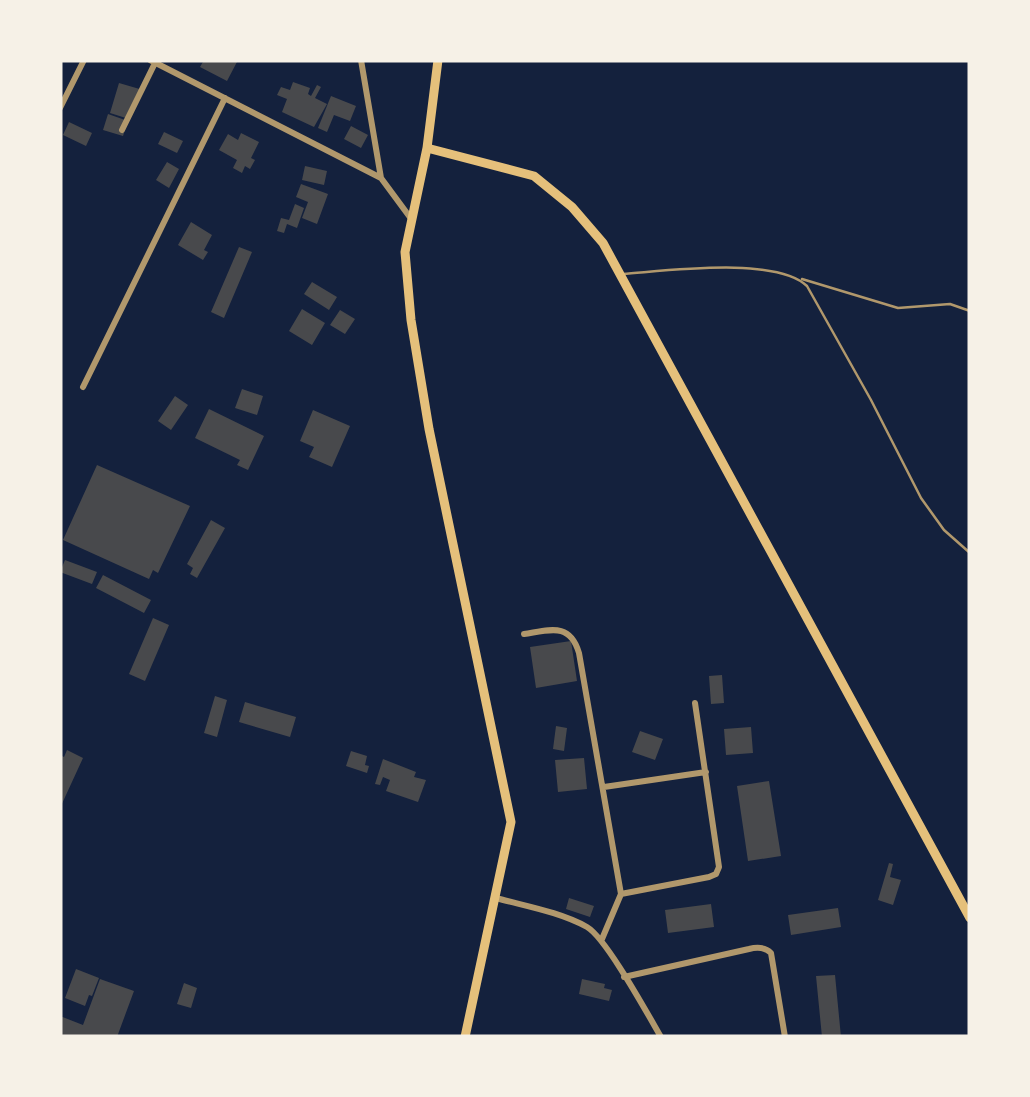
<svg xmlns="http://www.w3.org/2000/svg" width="1030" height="1097" viewBox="0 0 1030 1097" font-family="'Open Sans',sans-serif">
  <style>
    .building { fill: #48494c }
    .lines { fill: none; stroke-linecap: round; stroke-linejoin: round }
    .service { stroke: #b1986c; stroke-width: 2.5 }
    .minor { stroke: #b1986c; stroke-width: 6 }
    .secondary { stroke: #e5c07b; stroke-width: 9 }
  </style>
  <rect width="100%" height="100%" fill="#14213d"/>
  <path class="building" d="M204,60h34l-11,21 -27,-14z
    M293,82l17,6 -2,6 3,2 6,-11 4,2 -6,11 12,6 -13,23 -32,-15 5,-13 -10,-4 4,-8 9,3z
    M119,83l24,7 -14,29 -19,-6z
    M331,96l25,10 -6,15 -16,-6 -7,17 -9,-4z
    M108,114l20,7 -5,15 -20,-6z
    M69,122l23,11 -6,13 -23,-11z
    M351,126l17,9 -7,13 -17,-9z
    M164,132l19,9 -6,12 -19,-9z
    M241,133l18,9 -8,16 4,2 -5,9 -5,-3 -3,7 -9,-5 4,-8 -18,-10 9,-16 10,6z
    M167,162l12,7 -10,19 -13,-8z
    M305,166l22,5 -3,14 -22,-5z
    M301,184l27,10 -11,30 -15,-6 6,-16 -12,-5z
    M295,204l9,4 -7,20 -10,-4 -3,9 -7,-2 4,-13 8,2z
    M191,222l21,13 -8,15 4,2 -5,8 -25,-15z
    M239,247l13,5 -28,66 -13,-6z
    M312,282l25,15 -8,13 -25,-16z
    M302,309l23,14 -13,22 -23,-14z
    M340,310l15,9 -10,15 -15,-9z
    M242,389l21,7 -6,19 -22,-7z
    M175,396l13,9 -17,25 -13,-9z
    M209,409l55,27 -16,34 -11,-5 3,-5 -45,-22z
    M313,410l37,16 -18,41 -23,-10 5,-10 -14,-6z
    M97,465l93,41 -32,67 -5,-3 -4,9 -86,-39z
    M211,520l14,8 -28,50 -7,-4 3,-6 -6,-4z
    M65,560l32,12 -5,12 -32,-12z
    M103,575l48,25 -7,13 -48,-25z
    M153,618l16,7 -24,56 -16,-7z
    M571,641l6,40 -41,7 -6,-41z
    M722,675l2,28 -13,1 -2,-28z
    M215,696l12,4 -10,37 -13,-4z
    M245,702l51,15 -6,20 -51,-15z
    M556,726l11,2 -3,23 -11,-2z
    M751,727l2,26 -27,2 -2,-26z
    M640,731l23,8 -8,21 -23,-8z
    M67,750l16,8 -23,50v-53l4,2z
    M351,751l16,5 -2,9 4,1 -2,7 -21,-7z
    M584,758l3,31 -29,3 -3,-32z
    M383,759l33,13 -2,5 12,3 -8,22 -32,-11 4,-11 -7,-3 -3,8 -5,-1z
    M769,781l12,75 -33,5 -11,-75z
    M889,863l4,1 -3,13 11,3 -8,25 -15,-5z
    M569,898l25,8 -4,11 -24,-8z
    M711,904l3,23 -46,6 -3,-23z
    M838,908l3,19 -50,8 -3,-20z
    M76,969l23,9 -7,18 -3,-1 -4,11 -20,-8z
    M835,975l6,62h-19l-6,-61z
    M100,979l34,12 -17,46h-57v-21l23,9z
    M582,979l23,5 -1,4 8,2 -3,11 -30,-7z
    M184,983l13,5 -6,20 -14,-4z"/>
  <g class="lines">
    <path class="service" d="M623,274c43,-3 153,-18 184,12l64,114 50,98 23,32 26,23
      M802,279l96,29 52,-4 20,7"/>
    <path class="minor" d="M150,60l231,118
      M361,60l20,118 31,42
      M60,108l24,-48
      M122,130l33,-67
      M83,387l142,-289
      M524,634c26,-4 46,-12 55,19l42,241 -19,45
      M604,787l102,-15
      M621,894l88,-17 7,-3 3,-7 -24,-164
      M496,898c29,8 64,14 91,29 19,11 60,86 74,110
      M624,977l125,-28c8,-2 16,-2 22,4l14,84"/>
    <path class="secondary" d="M438,60l-11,88 -22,104 6,68 18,109 82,393 -46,215
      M427,148l107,28 38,31 31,36 367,675"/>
  </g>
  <rect width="1030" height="1097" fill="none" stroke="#f6f1e7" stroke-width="125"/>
</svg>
